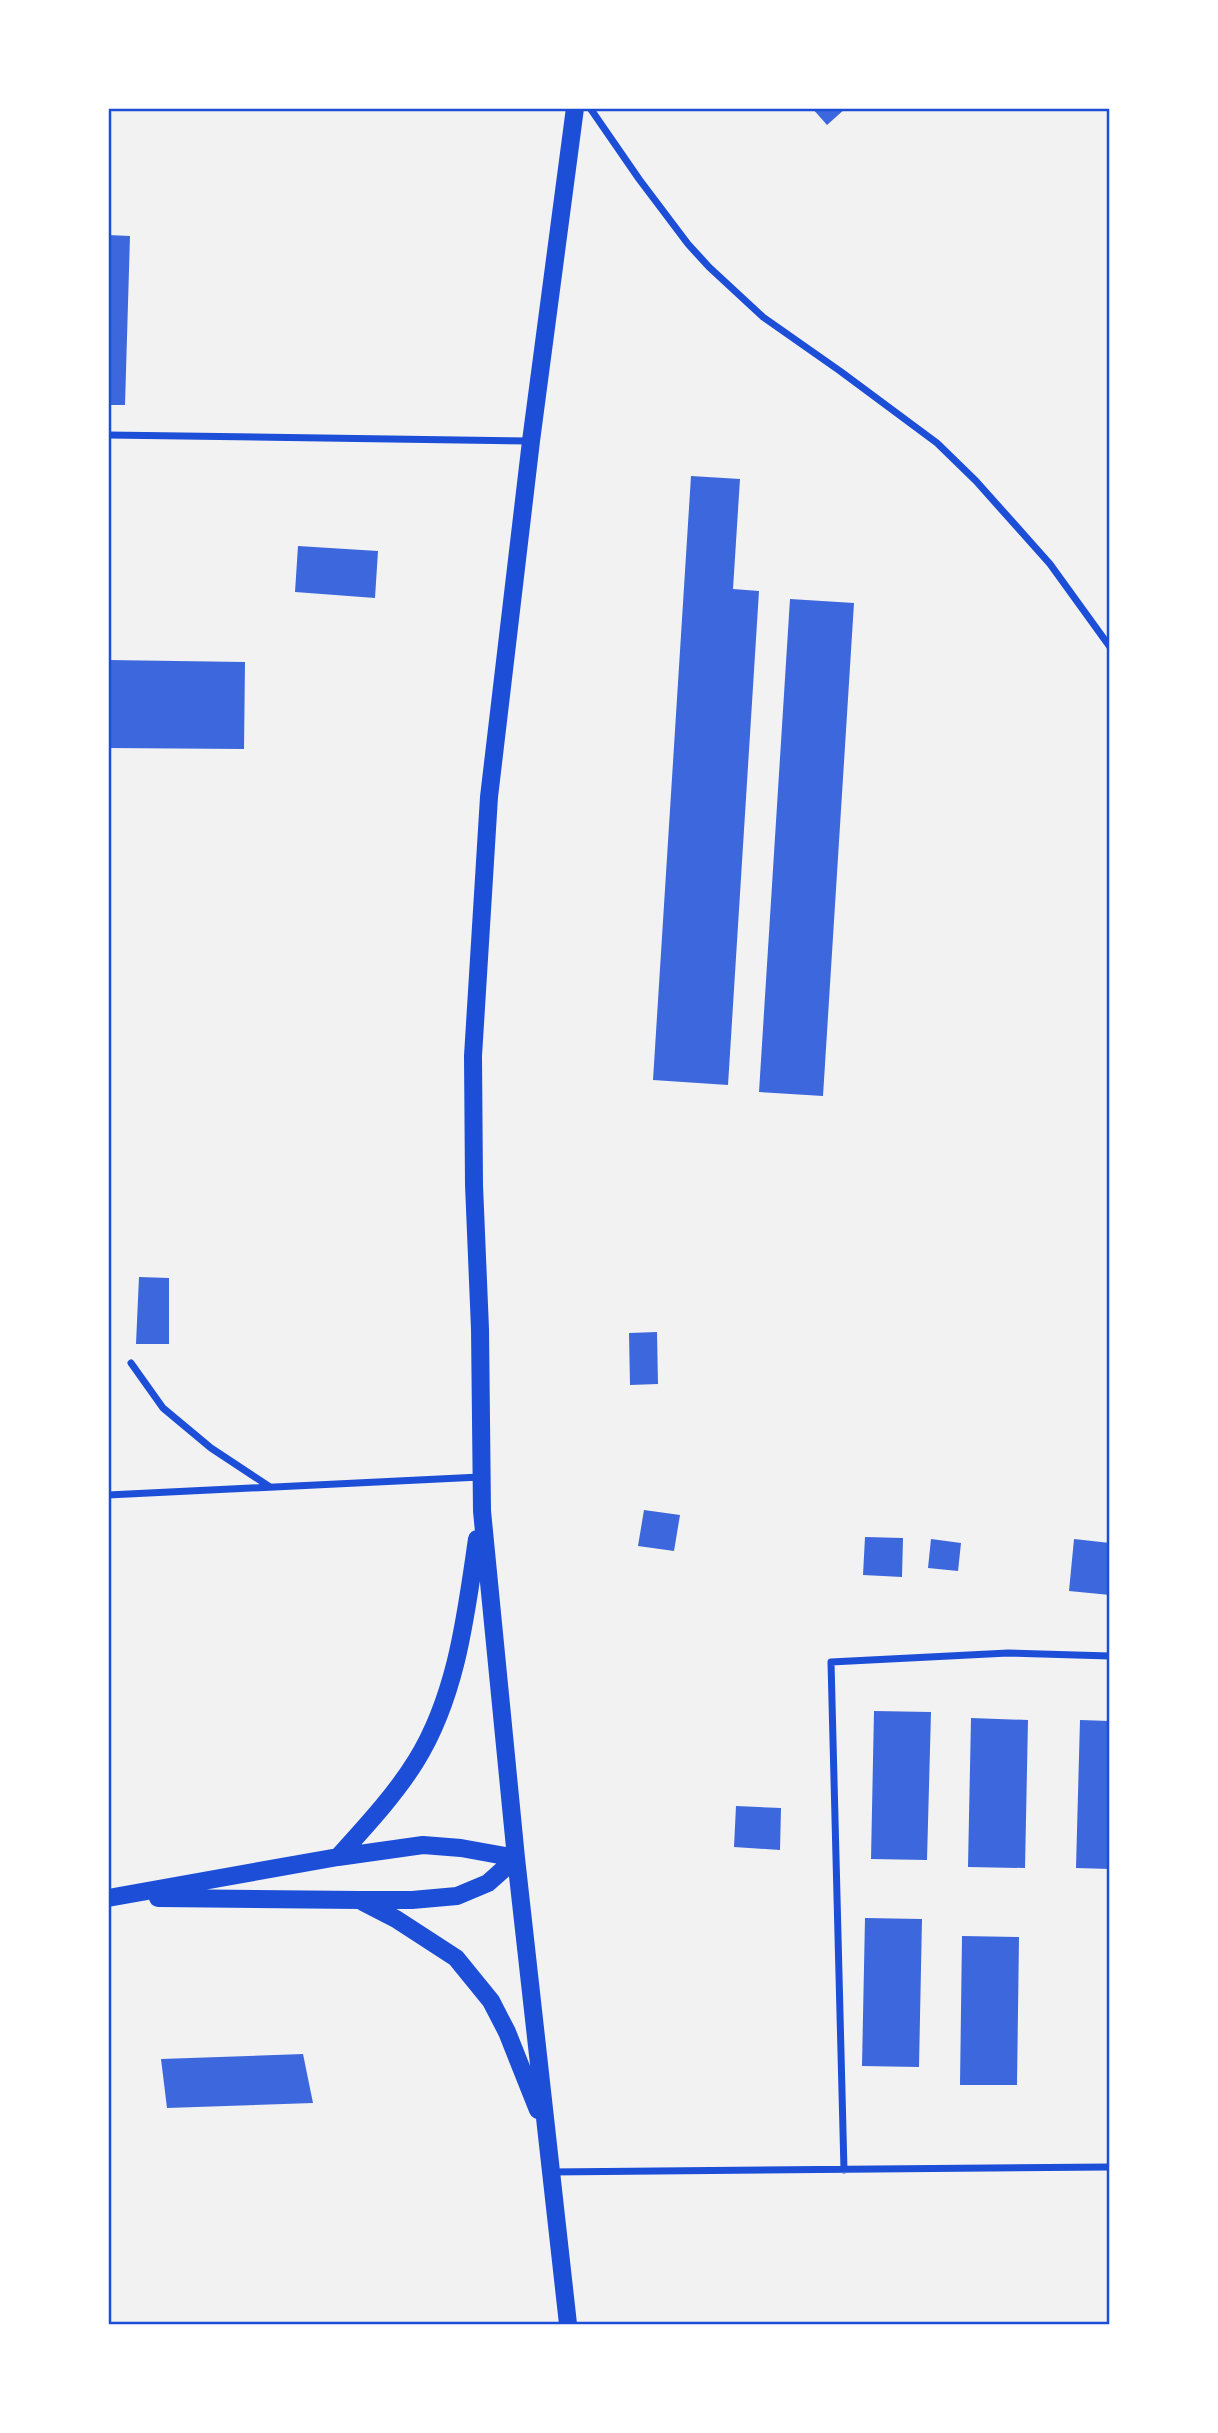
<svg xmlns="http://www.w3.org/2000/svg" width="1218" height="2433" viewBox="0 0 1218 2433" font-family="'Public Sans',sans-serif">
  <style>
    .building { fill: #3d67dc }
    .lines { fill: none; stroke-linecap: round; stroke-linejoin: round }
    .minor { stroke: #1d4ed8; stroke-width: 7 }
    .primary { stroke: #1d4ed8; stroke-width: 18 }
    .neatline { fill: none; stroke: #1d4ed8; stroke-width: 2.5 }
  </style>
  <rect width="100%" height="100%" fill="#f2f2f2"/>
  <path class="building" d="M812,108h34l-19,17z
    M108,235l22,1 -5,169h-17z
    M691,476l49,3 -7,110 26,2 -31,494 -75,-5z
    M298,546l80,5 -3,47 -80,-6z
    M790,599l64,4 -31,493 -64,-4z
    M108,660l137,2 -1,87 -136,-1z
    M139,1277l30,1v66h-33z
    M657,1332l1,52 -28,1 -1,-52z
    M644,1510l36,5 -6,36 -36,-5z
    M865,1537l38,1 -1,39 -39,-2z
    M931,1539l30,4 -3,28 -30,-3z
    M1074,1539l36,4v52l-41,-4z
    M874,1711l57,1 -4,148 -56,-1z
    M971,1718l57,2 -3,148 -57,-1z
    M1080,1720l30,1v148l-34,-1z
    M736,1806l45,2 -1,42 -46,-3z
    M865,1918l57,1 -3,148 -57,-1z
    M962,1936l57,1 -2,148h-57z
    M303,2054l10,49 -146,5 -6,-49z"/>
  <g class="lines">
    <path class="minor" d="M590,108l49,71 49,65 21,23 54,50 77,54 97,72 39,38 74,83 60,83
      M108,435l423,6
      M131,1363l32,45 48,40 59,39
      M108,1495l372,-18
      M844,2170l-13,-508 177,-9 102,3
      M551,2172l559,-5"/>
    <path class="primary" d="M338,1857c27,-30 57,-62 78,-96 41,-66 50,-147 61,-222
      M108,1898l230,-41 85,-12 38,3 55,10
      M158,1898l202,2h52l45,-4 31,-13 28,-25
      M363,1902l33,17 60,39 35,43 16,31 31,78
      M568,2324l-52,-466 -34,-347 -2,-182 -6,-144 -1,-129 16,-259 42,-356 44,-333"/>
  </g>
  <rect width="1218" height="2433" fill="none" stroke="#ffffff" stroke-width="220"/>
  <rect x="110" y="110" width="998" height="2213" class="neatline"/>
</svg>
